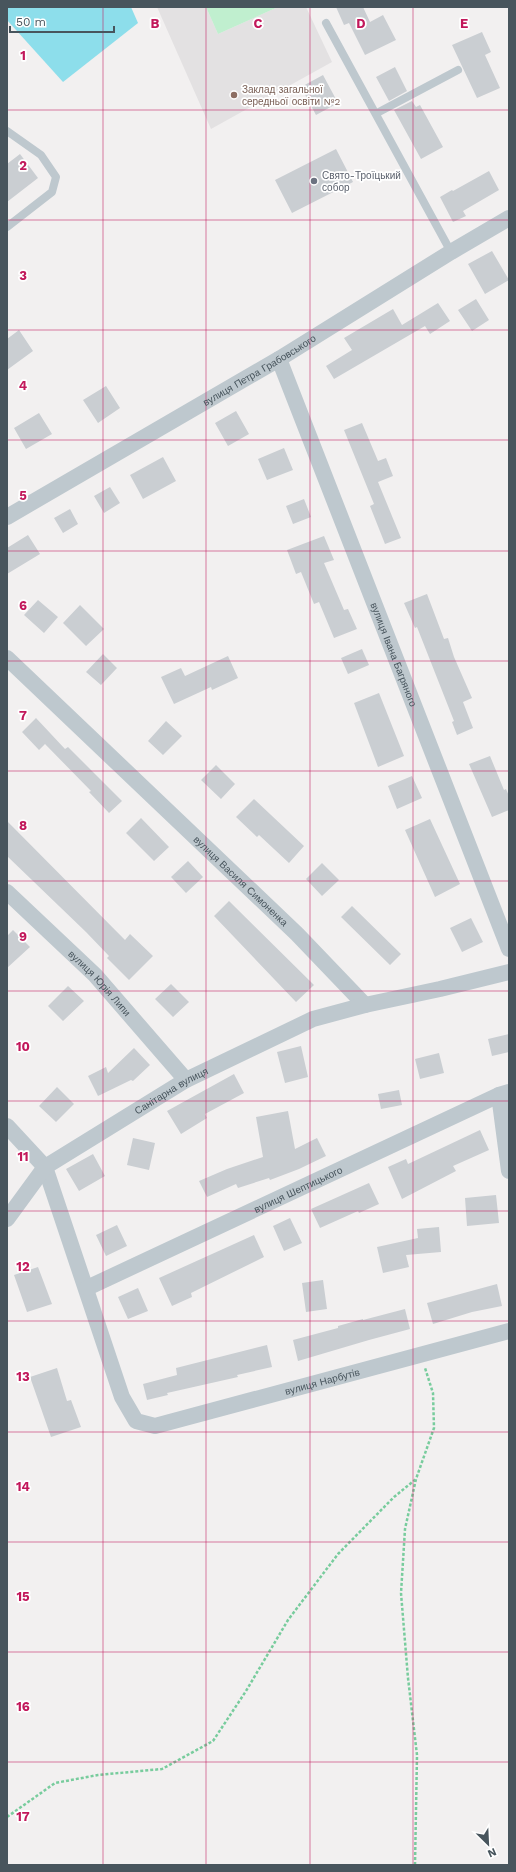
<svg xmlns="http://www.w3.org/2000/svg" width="516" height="1872" viewBox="0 0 516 1872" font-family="'Work Sans',sans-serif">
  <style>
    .education { fill: #e3e1e2 }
    .green { fill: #c0efcf }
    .water { fill: #8ddeeb }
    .building { fill: #caced2 }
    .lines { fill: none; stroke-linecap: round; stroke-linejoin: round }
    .path { stroke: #78cc9d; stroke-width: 2.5; stroke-dasharray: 3 2; stroke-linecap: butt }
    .service { stroke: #bec8ce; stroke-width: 8 }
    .minor { stroke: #bec8ce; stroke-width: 16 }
    .grid { fill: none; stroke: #c2185b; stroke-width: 1; stroke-opacity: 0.55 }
    .education-dot { fill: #8d6e63; stroke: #fff; stroke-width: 1.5 }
    .worship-dot { fill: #6b7280; stroke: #fff; stroke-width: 1.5 }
    .labels { text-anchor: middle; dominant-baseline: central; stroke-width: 3.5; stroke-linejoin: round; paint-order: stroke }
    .education-label { font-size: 10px; fill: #785e54; stroke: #fff; text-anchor: start }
    .worship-label { font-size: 10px; fill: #5b616d; stroke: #fff; text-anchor: start }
    .street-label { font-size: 10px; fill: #48555d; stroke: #fff }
    .grid-label { font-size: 13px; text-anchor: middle; font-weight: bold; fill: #c2185b; stroke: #fff; stroke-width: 3.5; stroke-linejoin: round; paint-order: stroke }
  </style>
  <rect width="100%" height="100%" fill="#f2f0f0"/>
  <path class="education" d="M157,7h49l12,27 60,-27h28l26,55 -121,67z"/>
  <path class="green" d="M206,7h72l-60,27z"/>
  <path class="water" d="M7,7h124l7,16 -75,59 -56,-62z"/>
  <path class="building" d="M336,7h27l7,15 13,-7 13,25 -31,15 -16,-32 -5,2z
    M482,32l9,20 -6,3 15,33 -23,10 -25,-53z
    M395,67l12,24 -18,10 -13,-24z
    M323,75l15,28 -22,12 -15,-28z
    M412,101l4,6 4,-2 23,42 -22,12 -27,-49z
    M336,149l17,33 -61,31 -17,-33z
    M20,154l18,24 -31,24v-38z
    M489,171l10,19 -36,21 3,5 -13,6 -13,-25 12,-7 1,1z
    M492,251l17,29 -24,14 -17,-30z
    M476,299l13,21 -17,11 -14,-21z
    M438,303l12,18 -20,13 -5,-8 -91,53 -8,-13 26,-16 -8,-12 49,-29 9,16z
    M19,330l14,21 -26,19v-31z
    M106,386l14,22 -22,15 -15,-23z
    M236,411l13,23 -21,12 -13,-23z
    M39,413l13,21 -26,15 -12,-21z
    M362,423l16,38 8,-3 7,18 -15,6 23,56 -16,6 -15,-38 4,-2 -30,-74z
    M284,448l9,22 -26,10 -9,-21z
    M163,457l13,24 -33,18 -13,-24z
    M110,487l10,16 -16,10 -10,-17z
    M304,499l7,18 -18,7 -7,-18z
    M70,509l8,15 -15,9 -9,-15z
    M28,535l12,19 -33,20v-26z
    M324,536l10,24 -10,3 20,47 4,-1 9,20 -23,9 -15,-36 -5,2 -13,-32 -5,2 -9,-24z
    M427,594l17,45 4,-1 6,19 18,41 -9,4 10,26 -16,7 -5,-13 2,-1 -37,-94 -2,1 -11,-25z
    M38,600l20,17 -14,16 -20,-18z
    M80,605l24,24 -18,17 -23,-23z
    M362,649l7,16 -21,9 -7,-16z
    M103,654l14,14 -16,17 -15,-13z
    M228,656l10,22 -26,12 -1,-3 -37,17 -13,-27 20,-9 4,8z
    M379,693l25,63 -26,11 -24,-64z
    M36,718l29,31 3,-2 54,54 -13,12 -20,-21 2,-1 -46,-47 -6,6 -17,-18z
    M166,721l16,15 -19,19 -15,-14z
    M490,756l14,34 2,-1 3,7v14l-17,7 -23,-53z
    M216,765l19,19 -14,15 -20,-19z
    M412,776l10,22 -25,11 -9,-23z
    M254,799l50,47 -15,17 -30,-28 -2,2 -21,-20z
    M141,818l28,29 -15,14 -28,-28z
    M430,819l30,65 -25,13 -30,-67z
    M7,821l118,119 5,-6 23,22 -24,24 -22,-22 2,-2 -23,-24 -79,-76z
    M188,861l15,16 -17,16 -15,-16z
    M322,863l17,17 -17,16 -16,-17z
    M229,901l85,84 -18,17 -82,-86z
    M352,906l49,48 -11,11 -49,-48z
    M471,918l12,24 -21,10 -12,-24z
    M13,930l17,17 -23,21v-32z
    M171,984l18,18 -16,15 -18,-18z
    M68,986l16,15 -21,20 -15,-15z
    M509,1034v18l-17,4 -4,-17z
    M301,1046l7,31 -23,6 -8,-31z
    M134,1048l16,17 -17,16 -2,-1 -33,16 -10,-20 18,-9 2,6z
    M439,1053l5,20 -24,6 -5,-20z
    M234,1074l10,19 -39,21 2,4 -26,16 -14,-23z
    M57,1087l17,17 -18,18 -17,-16z
    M399,1090l3,15 -21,4 -3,-15z
    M288,1111l7,38 22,-11 9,18 -27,13 -29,11 -1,-2 -31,10 -2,-4 -29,13 -8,-16 28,-12 36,-12 -7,-40z
    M480,1130l9,20 -36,16 3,5 -54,28 -14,-32 18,-8 2,5z
    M133,1138l22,5 -6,27 -22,-5z
    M93,1154l12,22 -26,15 -13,-22z
    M369,1183l10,21 -20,9 -1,-2 -38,17 -9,-19z
    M496,1195l3,28 -32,3 -2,-28z
    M290,1218l12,25 -18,8 -11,-25z
    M117,1225l10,21 -21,10 -10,-21z
    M439,1227l2,25 -35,3 3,12 -26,6 -6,-26 41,-9 -1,-9z
    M254,1235l10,22 -73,36 1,4 -20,9 -13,-28z
    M38,1267l14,37 -25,8 -13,-37z
    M323,1280l4,29 -21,3 -4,-29z
    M497,1284l5,22 -30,6 -39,12 -6,-21z
    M138,1288l10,23 -20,8 -10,-22z
    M405,1309l5,20 -41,11 -71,21 -5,-21 45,-12v-2l25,-7v1z
    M267,1345l5,22 -35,8 1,2 -71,16 1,2 -21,5 -4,-16 34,-9 -1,-7z
    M57,1368l10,33 4,-1 10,27 -30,10 -21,-60z"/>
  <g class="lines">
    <path class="path" d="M7,1817l48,-34 43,-8 64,-6 51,-28 33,-50 42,-71 50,-66 56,-57 22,-18
      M415,1865l2,-110 -9,-77 -7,-85 4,-64 11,-50 18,-51 -1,-35 -8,-25"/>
    <path class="service" d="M326,23l125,229
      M377,113l81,-43
      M7,131l34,24 15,22 -4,15 -45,35"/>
    <g class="minor">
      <path id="s1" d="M279,359l230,590"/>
      <path id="s2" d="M7,517l272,-158 172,-107 58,-34"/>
      <path id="s3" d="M7,658l290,276 68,71"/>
      <path id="s4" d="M7,892l88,83 91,105"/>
      <path d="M499,1095l10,76"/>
      <path id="s5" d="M7,1126l38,41 77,230 14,24 19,5 354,-95"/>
      <path id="s6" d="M7,1219l38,-52 141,-87 127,-61 52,-14 75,-16 69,-17"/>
      <path id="s7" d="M87,1288l412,-193 10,-3"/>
    </g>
  </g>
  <path class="grid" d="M103,7v1858M206,7v1858M310,7v1858M413,7v1858M7,110h502M7,220h502M7,330h502M7,440h502M7,551h502M7,661h502M7,771h502M7,881h502M7,991h502M7,1101h502M7,1211h502M7,1321h502M7,1432h502M7,1542h502M7,1652h502M7,1762h502"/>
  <circle class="education-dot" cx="234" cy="95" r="4"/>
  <circle class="worship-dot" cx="314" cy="181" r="4"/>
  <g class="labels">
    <g class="education-label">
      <text x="242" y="89">Заклад загальної<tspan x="242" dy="12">середньої освіти №2</tspan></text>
    </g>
    <g class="worship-label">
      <text x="322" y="175">Свято-Троїцький<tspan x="322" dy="12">собор</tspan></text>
    </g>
    <g class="street-label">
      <text stroke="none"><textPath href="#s2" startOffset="292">вулиця Петра Грабовського</textPath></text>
      <text stroke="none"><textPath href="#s1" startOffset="317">вулиця Івана Багряного</textPath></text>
      <text stroke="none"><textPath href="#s3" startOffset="323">вулиця Василя Симоненка</textPath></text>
      <text stroke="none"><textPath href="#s4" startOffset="130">вулиця Юрія Липи</textPath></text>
      <text stroke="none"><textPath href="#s6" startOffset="212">Санітарна вулиця</textPath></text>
      <text stroke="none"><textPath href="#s7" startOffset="233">вулиця Шептицького</textPath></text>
      <text stroke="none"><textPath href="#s5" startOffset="519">вулиця Нарбутів</textPath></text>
    </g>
  </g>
  <g class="grid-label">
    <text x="155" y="28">B</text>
    <text x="258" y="28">C</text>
    <text x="361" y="28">D</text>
    <text x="464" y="28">E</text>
    <text x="23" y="60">1</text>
    <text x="23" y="170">2</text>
    <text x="23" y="280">3</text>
    <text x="23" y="390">4</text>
    <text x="23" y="500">5</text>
    <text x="23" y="610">6</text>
    <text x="23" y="720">7</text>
    <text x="23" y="830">8</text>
    <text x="23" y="941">9</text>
    <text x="23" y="1051">10</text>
    <text x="23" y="1161">11</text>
    <text x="23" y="1271">12</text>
    <text x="23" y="1381">13</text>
    <text x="23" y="1491">14</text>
    <text x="23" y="1601">15</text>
    <text x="23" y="1711">16</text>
    <text x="23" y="1821">17</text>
  </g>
  <rect width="516" height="1872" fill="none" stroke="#48555d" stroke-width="16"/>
  <g transform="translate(488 1844) rotate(156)" stroke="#ffffff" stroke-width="3" paint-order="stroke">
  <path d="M0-3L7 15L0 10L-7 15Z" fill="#48555d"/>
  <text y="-6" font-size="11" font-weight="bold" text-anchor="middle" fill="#48555d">N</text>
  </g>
  <path d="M10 26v6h104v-6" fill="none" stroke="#48555d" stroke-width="2"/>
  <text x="16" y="26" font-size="12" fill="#48555d" stroke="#ffffff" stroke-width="3" paint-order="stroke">50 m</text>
</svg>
